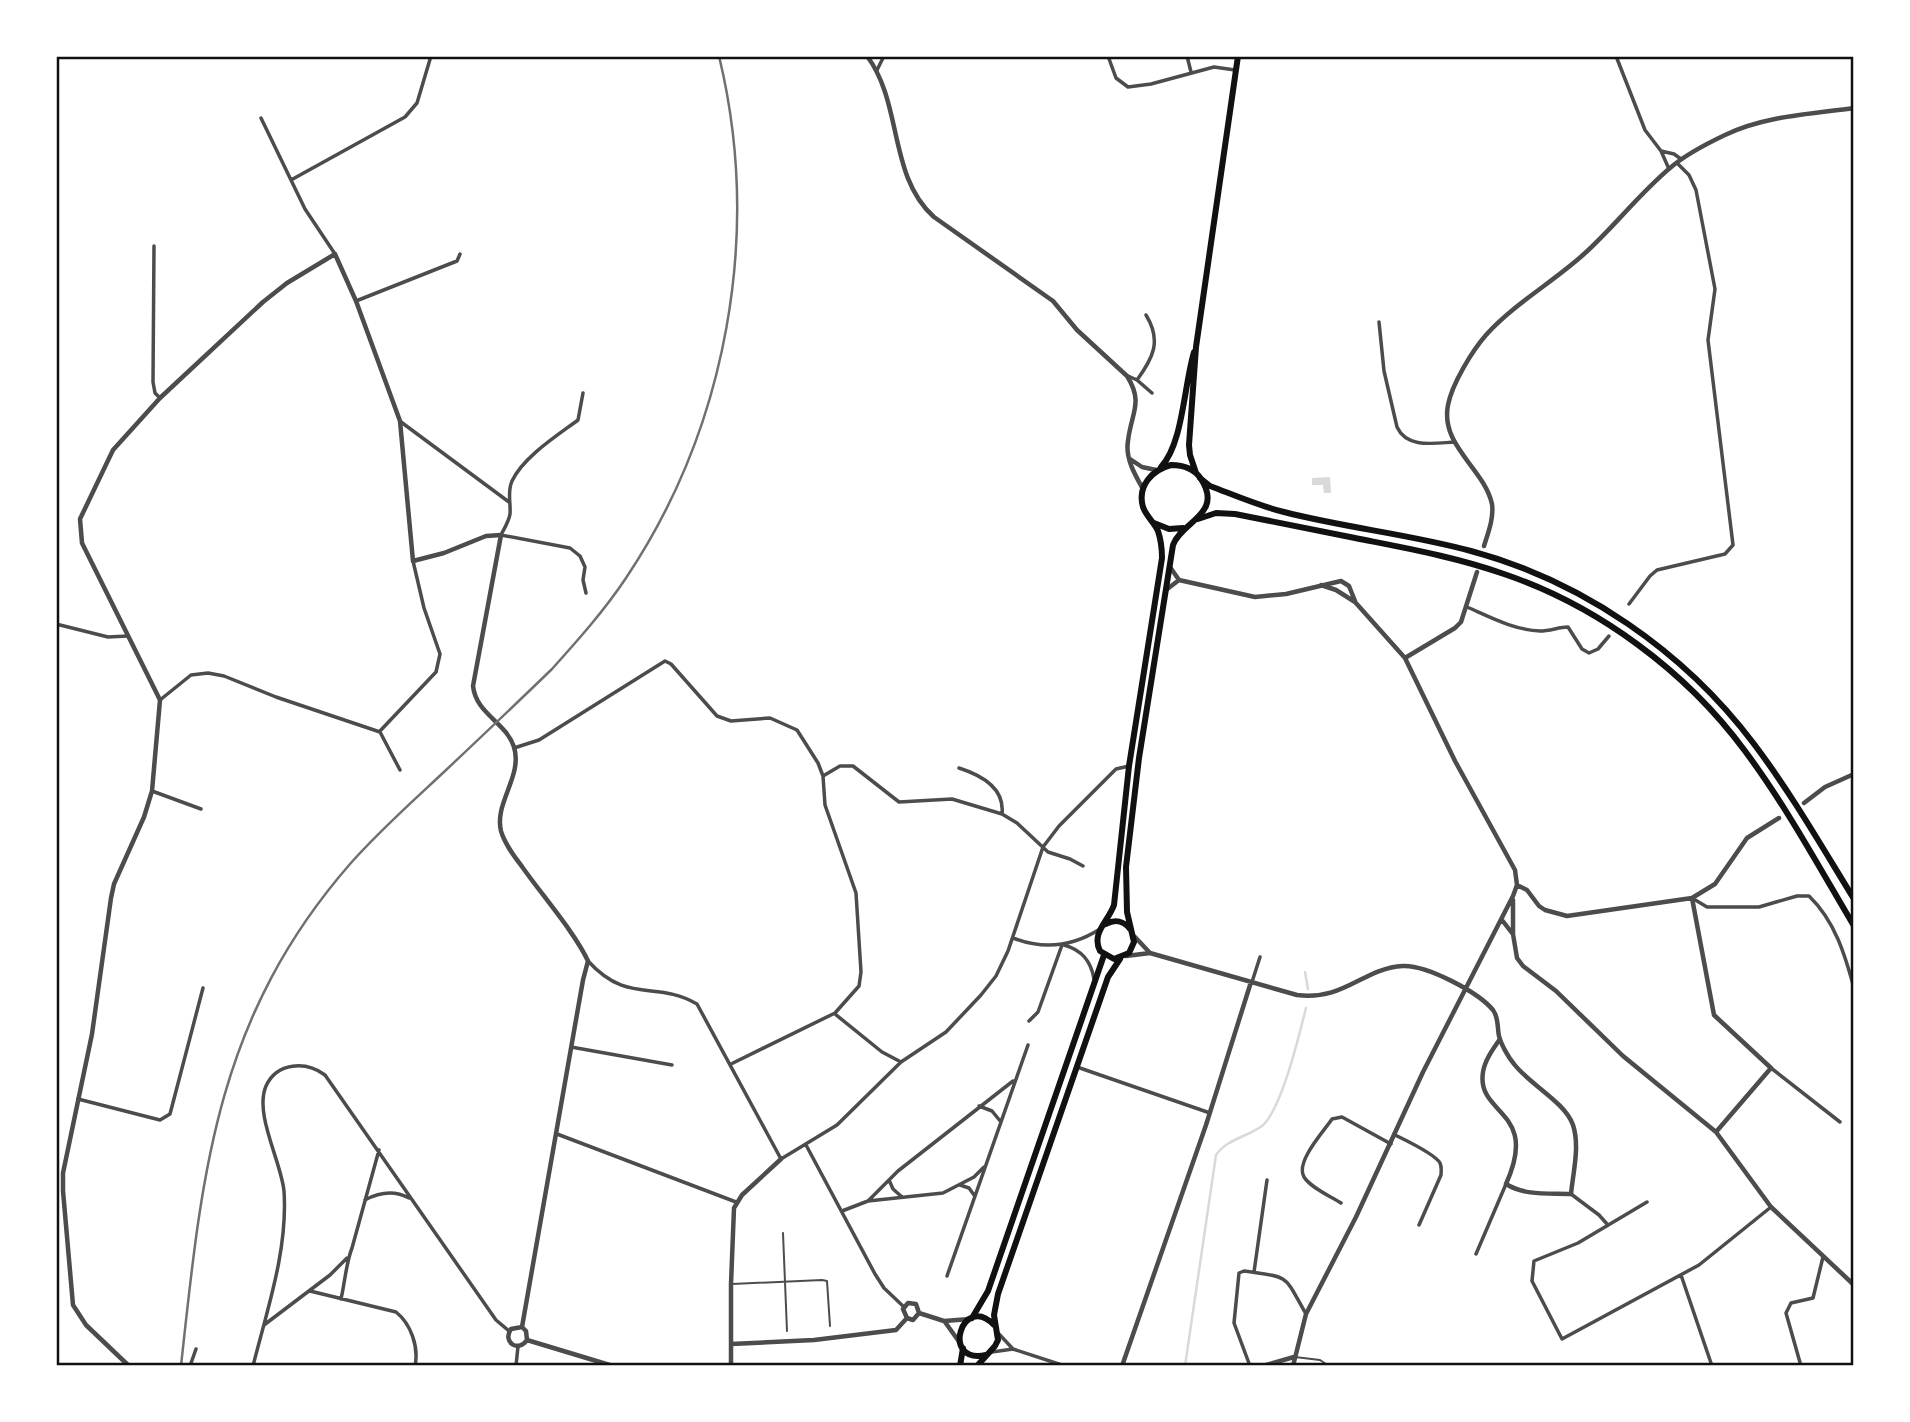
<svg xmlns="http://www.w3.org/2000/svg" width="1910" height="1422" viewBox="0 0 1910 1422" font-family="'DM Sans',sans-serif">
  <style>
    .water { fill: #d9d9d9 }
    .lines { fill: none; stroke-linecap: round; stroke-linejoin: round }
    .stream { stroke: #d9d9d9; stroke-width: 2.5 }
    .service { stroke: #4c4c4c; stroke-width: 2 }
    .minor { stroke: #4c4c4c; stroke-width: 3.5 }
    .tertiary { stroke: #4c4c4c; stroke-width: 4.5 }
    .primary { stroke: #111; stroke-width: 6 }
    .trunk { stroke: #111; stroke-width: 6 }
    .rail { stroke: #707070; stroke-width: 2.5 }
    .neatline { fill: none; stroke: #111; stroke-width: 2.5 }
  </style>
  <rect width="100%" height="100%" fill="#fff"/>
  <path class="water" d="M1330,477l1,16h-7l-1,-8h-11v-7z"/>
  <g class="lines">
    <path class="stream" d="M1305,972l3,17
      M1185,1366l31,-211c11,-16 31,-18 46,-29 20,-17 37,-91 44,-118"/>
    <path class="service" d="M783,1233l4,98
      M732,1284l90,-4 5,1 3,45
      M1295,1357l25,3 9,6"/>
    <path class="minor" d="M1108,56l8,22 12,9 23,-3 63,-17 21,3
      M1187,56l4,16
      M1616,56l29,74 16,21 8,18
      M877,70l7,-14
      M261,118l44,91 30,45
      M1661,151l13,3 7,5
      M291,180l114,-63 12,-14 14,-47
      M154,246l-1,136 2,11 5,5
      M356,301l101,-40 3,-7
      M1379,322l5,49 13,56c10,22 38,16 58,15
      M1128,376l9,4 15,13
      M1137,380c16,-22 25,-39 9,-65
      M583,393l-5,27c-20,15 -55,37 -66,61 -5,11 -1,22 -2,33 -1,7 -6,15 -9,21l69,13 10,8 5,11 -2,13 3,13
      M401,422l108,80
      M1629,604l21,-28 7,-6 68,-16 8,-9 -25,-205 7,-51 -19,-99 -7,-15 -12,-12
      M1467,607c23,10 47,23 73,24 10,0 19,-4 28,-4l14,22 7,4 9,-4 11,-13
      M56,624l52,13 20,-1
      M160,700l31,-25 17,-2 16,3 52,21 104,35
      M380,731l56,-59 4,-18 -16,-46 -11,-47
      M380,732l20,38
      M514,748l25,-8 126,-79 6,3 46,52 14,5 39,-3 27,12 21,33 5,13 2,29 31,88 5,79 -2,14 -24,27 -104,51
      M959,768c22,7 46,20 43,46
      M823,776l17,-10h13l46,36 53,-3 50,15 15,9 31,29 22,7 13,7
      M152,791l49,18
      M1692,898l15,9h52l38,-11h12c26,25 36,59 45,92
      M1013,938c31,12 59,9 87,-9
      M1064,945c18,5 27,16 30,34
      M588,961c40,44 68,19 109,43l84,155 56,-34 64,-63 45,-30 35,-37 15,-19 12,-25 35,-104 16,-21 57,-57 13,-3
      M1252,982l8,-25
      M835,1014l47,38 19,10
      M1029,1021l9,-9 24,-67
      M571,1047l101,18
      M1077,1067l133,46
      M1771,1068l69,54
      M78,1099l82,21 10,-6 33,-126
      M979,1106l13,5 9,11
      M557,1134l179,68
      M1395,1135c10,5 40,19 45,28 2,4 1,8 1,12l-22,50
      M806,1145l69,129 9,14 20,19
      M889,1180l4,9 9,8
      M960,1185l9,3 5,7
      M1571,1194l28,21 8,9
      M365,1200c15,-8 29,-10 44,-2
      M868,1201l30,-30 115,-90
      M1647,1202l-69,41 -44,18 -2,20 30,58 137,-74 72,-58
      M1341,1203c-11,-7 -30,-15 -37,-26 -9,-15 20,-46 28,-58l10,-2 49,27
      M842,1211l26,-10 75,-8 31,-16 10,-10
      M1476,1254l30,-70
      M1254,1272l13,-92
      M1681,1275l31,91
      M947,1276l81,-231
      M310,1291l86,21c15,12 23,35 19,54
      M341,1299c4,-17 5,-36 11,-51l27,-98
      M264,1325l66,-50 17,-17
      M999,1334l14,15 52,17
      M992,1352l21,-3
      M190,1366l6,-17
      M253,1366c14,-56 35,-116 31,-175 -3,-30 -30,-77 -18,-105 11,-24 40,-25 59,-11l171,245 13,11
      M516,1366l2,-20
      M1250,1366l-16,-43 5,-50 5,-2c48,7 39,3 62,43
      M1801,1366l-15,-53 5,-10 22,-5 10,-41"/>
    <path class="tertiary" d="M867,56c36,48 21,120 67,161l119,84 24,29 50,46c17,27 4,37 1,65 -3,17 7,34 15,48
      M1130,459l12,8 14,3
      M1484,546c4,-13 10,-28 8,-42 -8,-36 -52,-58 -44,-99 4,-21 24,-54 38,-70 28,-31 67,-53 98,-81 30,-27 55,-60 86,-86 16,-14 36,-24 55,-33 39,-19 86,-21 129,-27
      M1170,567l9,13 76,17 31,-3 55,-13 8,5 6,15
      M1166,590l13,-10
      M1405,658l50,-30 6,-6 16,-50
      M1804,803l21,-16 29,-13
      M1517,885l10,5 12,16 6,4 22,6 125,-18 23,-14 32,-46 32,-20
      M1692,898l22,117 57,53 -55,64
      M1513,900v34l4,24 6,8 33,25 67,65 93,76 55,75 83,78
      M1502,920l10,13
      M1135,937l15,16 147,42c48,6 66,-27 106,-29 24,-1 75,26 90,44 6,8 4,17 6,26 2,8 9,21 15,28 15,20 51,38 59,61 7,21 0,48 -2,69 -22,-1 -46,2 -65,-10 34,-75 -30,-68 -23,-112 2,-12 10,-23 17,-33
      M1126,956l24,-3
      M919,1313l25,8 26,-2
      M907,1318l-4,-9 5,-6 8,1 3,9
      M907,1318l6,2 6,-7
      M945,1322l15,21
      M522,1327l-11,2c-9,13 7,24 16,11
      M522,1327l4,4 1,9
      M527,1340l86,26
      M731,1344l83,-4 82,-10 11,-12
      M129,1366l-43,-41 -13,-20 -10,-114v-18l29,-139 19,-136 3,-14 30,-67 8,-26 8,-91 -78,-157 -2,-24 33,-69 47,-52 103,-96 24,-19 48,-29 21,47 44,120 13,140 31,-8 42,-17 15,-1 -28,151c3,28 33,36 41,61 9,29 -20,56 -13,84 4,14 14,26 22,37 19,27 52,65 65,93l-5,19 -61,347
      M731,1366v-82l3,-76 8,-13 39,-36
      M1122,1366l84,-241 45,-143
      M1263,1366l31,-9
      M1293,1366l13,-52 50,-97 67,-145 90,-176 4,-11 -2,-15 -60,-109 -50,-103 -50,-56 -19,-12 -15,-5"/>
    <path class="primary" d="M1171,465c11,0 23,3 30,14 23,35 -20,43 -28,66l-34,213 -13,109 1,45 7,30 -5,11 -15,6 -14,-8c-9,-18 8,-29 14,-46l15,-139 33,-208c0,-9 -1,-18 -4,-27 -4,-9 -12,-15 -15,-24 -6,-21 9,-37 28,-42z
      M1161,467c22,-23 23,-82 33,-115
      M1196,473l-6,-18 -1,-10 7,-98 42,-291
      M1154,523l15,6 14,-1
      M1106,924c9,-5 18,-3 24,5
      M972,1318l16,-27 116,-336
      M986,1355c-46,10 -24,-63 8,-30
      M960,1366l3,-18
      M977,1366l18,-20 3,-6 -4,-25 4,-21 110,-317 12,-18"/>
    <path class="trunk" d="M1200,478l10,8c24,9 49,20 74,26 62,16 125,22 187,39 111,30 213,100 283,193 37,49 68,103 100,155
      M1198,519l18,-6 19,1c40,8 80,16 120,24 50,10 101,19 149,36 94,32 182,97 241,177 41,55 74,116 109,175"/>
    <path class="rail" d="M181,1366c21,-194 35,-348 169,-502 29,-33 63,-63 95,-93 36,-34 72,-68 107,-102 26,-29 52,-58 74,-91 101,-151 136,-344 93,-522"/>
  </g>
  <rect width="1910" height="1422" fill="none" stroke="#ffffff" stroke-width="116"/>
  <rect x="58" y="58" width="1794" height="1306" class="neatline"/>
</svg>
